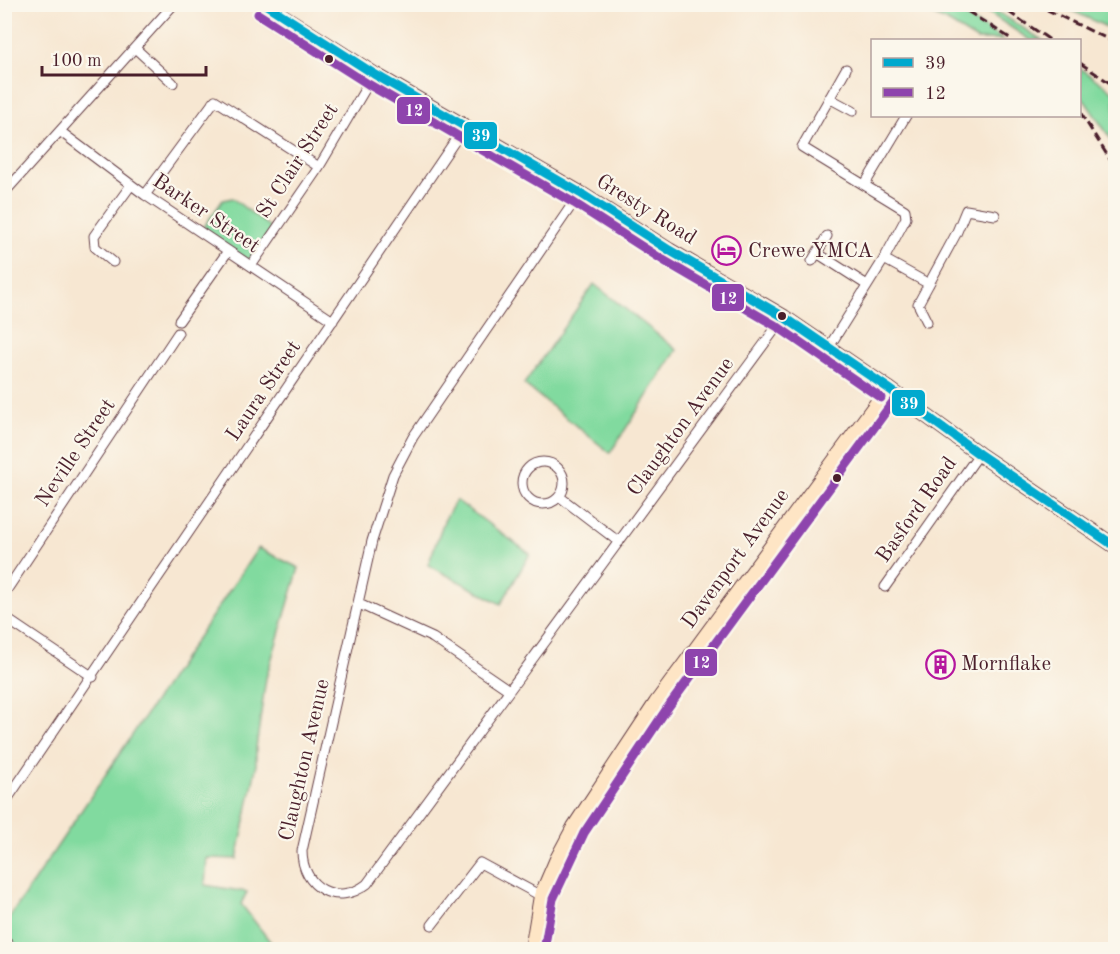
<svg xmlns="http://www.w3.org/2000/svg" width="1120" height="954" viewBox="0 0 1120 954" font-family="'Old Standard TT',serif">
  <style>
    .green { fill: #81da9f; stroke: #667c65; stroke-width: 1.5 }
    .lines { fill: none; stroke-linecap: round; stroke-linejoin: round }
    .street-casing { stroke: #643d44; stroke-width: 11 }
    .secondary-casing { stroke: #643d44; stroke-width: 16 }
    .street { stroke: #fff; stroke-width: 9 }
    .secondary { stroke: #fee5c5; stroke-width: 14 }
    .rail { stroke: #4a1f2b; stroke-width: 3; stroke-dasharray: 9 4.5; stroke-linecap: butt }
    .bus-1-casing { stroke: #fbf7ec; stroke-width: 14 }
    .bus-2-casing { stroke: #fbf7ec; stroke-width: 14 }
    .bus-1 { stroke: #00a9ce; stroke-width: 9 }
    .bus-2 { stroke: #8e44ad; stroke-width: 9 }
    .bus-dot { fill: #4a1f2b; stroke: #fbf7ec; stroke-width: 2 }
    .labels { text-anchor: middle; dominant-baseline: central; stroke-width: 4.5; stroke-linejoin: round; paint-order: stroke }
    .street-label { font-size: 21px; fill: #4a1f2b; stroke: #fbf7ec }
    .poi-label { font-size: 21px; fill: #4a1f2b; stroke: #fbf7ec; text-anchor: start }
    .line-badge { stroke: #fbf7ec; stroke-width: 2 }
    .badge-label { font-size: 16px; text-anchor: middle; font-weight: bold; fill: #fff }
  </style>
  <rect width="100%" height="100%" fill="#fbf7ec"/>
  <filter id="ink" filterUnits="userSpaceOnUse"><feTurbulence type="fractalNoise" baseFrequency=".0167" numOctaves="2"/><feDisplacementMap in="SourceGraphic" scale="12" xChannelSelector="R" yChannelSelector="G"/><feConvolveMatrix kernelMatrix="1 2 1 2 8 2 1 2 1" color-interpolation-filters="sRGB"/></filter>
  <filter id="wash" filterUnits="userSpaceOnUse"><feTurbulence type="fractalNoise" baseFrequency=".008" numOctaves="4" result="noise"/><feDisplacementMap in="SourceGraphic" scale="24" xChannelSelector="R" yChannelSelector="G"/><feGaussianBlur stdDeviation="1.35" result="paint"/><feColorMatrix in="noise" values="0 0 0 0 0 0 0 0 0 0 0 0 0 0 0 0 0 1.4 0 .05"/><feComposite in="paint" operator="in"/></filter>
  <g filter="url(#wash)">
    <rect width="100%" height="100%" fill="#f7e7d2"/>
    <path class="green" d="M910,5h37l57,35h-27l-31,-19z
      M977,5h10l55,35h-12z
      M1060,5h49l6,3v23z
      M1080,68l35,25v52l-35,-51z
      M232,198l43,33 -24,35 -51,-34 23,-32z
      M594,284l83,66 -67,103 -86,-69z
      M456,500l74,54 -29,50 -73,-39 16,-44z
      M258,548l41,20 -33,110 -10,70v20l-19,91 -30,-1 -2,27 42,7 -6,12 35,45 -271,1v-26z"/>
  </g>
  <g filter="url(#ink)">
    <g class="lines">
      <defs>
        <path id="street" d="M136,49l37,34
          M829,98l24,13
          M61,132l84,63 188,126
          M865,184l41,-68
          M4,193l170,-189
          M580,193l-167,244 -20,38 -21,66 -70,310c0,37 35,56 65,33l417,-567
          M145,195l70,-95 104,67
          M817,253l50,32
          M884,259l45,25
          M812,261l15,-25
          M113,262l-18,-15 -1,-11 37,-51
          M251,266l68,-99 55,-93
          M179,321l49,-70
          M927,322l-9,-18 38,-70 10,-24 29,5
          M829,347l55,-88 22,-41 -1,-8 -103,-63 44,-78
          M522 483a21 21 0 1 1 42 0a21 21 0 1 1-42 0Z
          M560,497l59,45
          M885,587l94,-133
          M4,594l174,-261
          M359,604l74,34 76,52
          M4,617l89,60
          M4,804l461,-678
          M432,925l48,-62 61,33
          M4,941l12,9"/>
        <path id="secondary" d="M264,4l110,70 206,119 89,57 115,67 104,71 91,66 137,93
          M532,950l9,-54 16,-37 17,-32 82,-124 232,-315"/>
      </defs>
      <use href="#street" class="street-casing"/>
      <use href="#secondary" class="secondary-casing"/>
      <use href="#street" class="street"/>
      <use href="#secondary" class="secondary"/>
      <path class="rail" d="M956,4l57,36
        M997,4l53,36
        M1035,4l81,39
        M1080,63l36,24
        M1080,112l36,57"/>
      <defs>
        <path id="bus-1" d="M265,4l109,70 206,119 89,57 115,67 104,71 91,66 137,93"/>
        <path id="bus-2" d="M258,14l110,70 206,119 89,57 115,67 103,71
          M544,950l9,-51 31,-66 82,-123 232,-315"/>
      </defs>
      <use href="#bus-1" class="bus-1-casing"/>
      <use href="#bus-2" class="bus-2-casing"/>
      <use href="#bus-1" class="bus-1"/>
      <use href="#bus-2" class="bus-2"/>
    </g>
  </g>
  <defs>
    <symbol id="hotel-ring" viewBox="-11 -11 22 22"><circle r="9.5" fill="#fbf7ec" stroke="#b5179e" stroke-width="1.5"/><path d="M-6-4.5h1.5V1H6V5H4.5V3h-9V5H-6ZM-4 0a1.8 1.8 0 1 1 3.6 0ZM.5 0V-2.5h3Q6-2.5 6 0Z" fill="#b5179e"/></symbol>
    <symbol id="building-ring" viewBox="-11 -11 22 22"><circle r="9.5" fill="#fbf7ec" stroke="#b5179e" stroke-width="1.5"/><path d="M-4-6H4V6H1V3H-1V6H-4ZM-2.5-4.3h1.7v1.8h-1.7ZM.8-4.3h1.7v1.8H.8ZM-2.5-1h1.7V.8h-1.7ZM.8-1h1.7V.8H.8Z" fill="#b5179e"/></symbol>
  </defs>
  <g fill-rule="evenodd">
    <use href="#hotel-ring" x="710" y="234" width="33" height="33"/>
    <use href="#building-ring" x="924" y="648" width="33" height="33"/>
  </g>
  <g class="bus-dot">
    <circle cx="329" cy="59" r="5"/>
    <circle cx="782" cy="316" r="5"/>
    <circle cx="837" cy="478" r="5"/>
  </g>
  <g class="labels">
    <g class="street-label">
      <text transform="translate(298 161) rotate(-57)">St Clair Street</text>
      <text transform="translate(646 210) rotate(32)">Gresty Road</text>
      <text transform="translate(206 214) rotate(34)">Barker Street</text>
      <text transform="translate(264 391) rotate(-56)">Laura Street</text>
      <text transform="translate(681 427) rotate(-54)">Claughton Avenue</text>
      <text transform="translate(76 453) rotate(-56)">Neville Street</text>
      <text transform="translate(917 510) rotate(-55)">Basford Road</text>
      <text transform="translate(736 559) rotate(-54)">Davenport Avenue</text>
      <text transform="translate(305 760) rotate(-77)">Claughton Avenue</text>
    </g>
    <g class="poi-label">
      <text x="748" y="251">Crewe YMCA</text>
      <text x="961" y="664">Mornflake</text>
    </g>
  </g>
  <g class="line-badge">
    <rect x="396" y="96" width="35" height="29" rx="6" fill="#8e44ad"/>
    <rect x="463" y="121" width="35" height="29" rx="6" fill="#00a9ce"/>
    <rect x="711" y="283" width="34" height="29" rx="6" fill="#8e44ad"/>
    <rect x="891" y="389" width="35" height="28" rx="6" fill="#00a9ce"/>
    <rect x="684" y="648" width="34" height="29" rx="6" fill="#8e44ad"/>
  </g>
  <g class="badge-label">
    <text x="414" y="116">12</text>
    <text x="481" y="141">39</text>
    <text x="728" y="304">12</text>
    <text x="909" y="409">39</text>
    <text x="701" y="668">12</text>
  </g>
  <rect width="1120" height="954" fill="none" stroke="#fbf7ec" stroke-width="24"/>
  <rect x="871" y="39" width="210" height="78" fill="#fbf7ec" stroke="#b4a19f" stroke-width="1.5"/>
  <rect x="883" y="58" width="30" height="9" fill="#00a9ce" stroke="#b4a19f" stroke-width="1.5"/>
  <text x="925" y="69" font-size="18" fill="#4a1f2b">39</text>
  <rect x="883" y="88" width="30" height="9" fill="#8e44ad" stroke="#b4a19f" stroke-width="1.5"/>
  <text x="925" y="99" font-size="18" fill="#4a1f2b">12</text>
  <path d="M42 66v9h164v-9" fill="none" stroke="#4a1f2b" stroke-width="3"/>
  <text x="51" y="66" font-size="18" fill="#4a1f2b" stroke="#fbf7ec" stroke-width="4.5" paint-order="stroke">100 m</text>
</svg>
